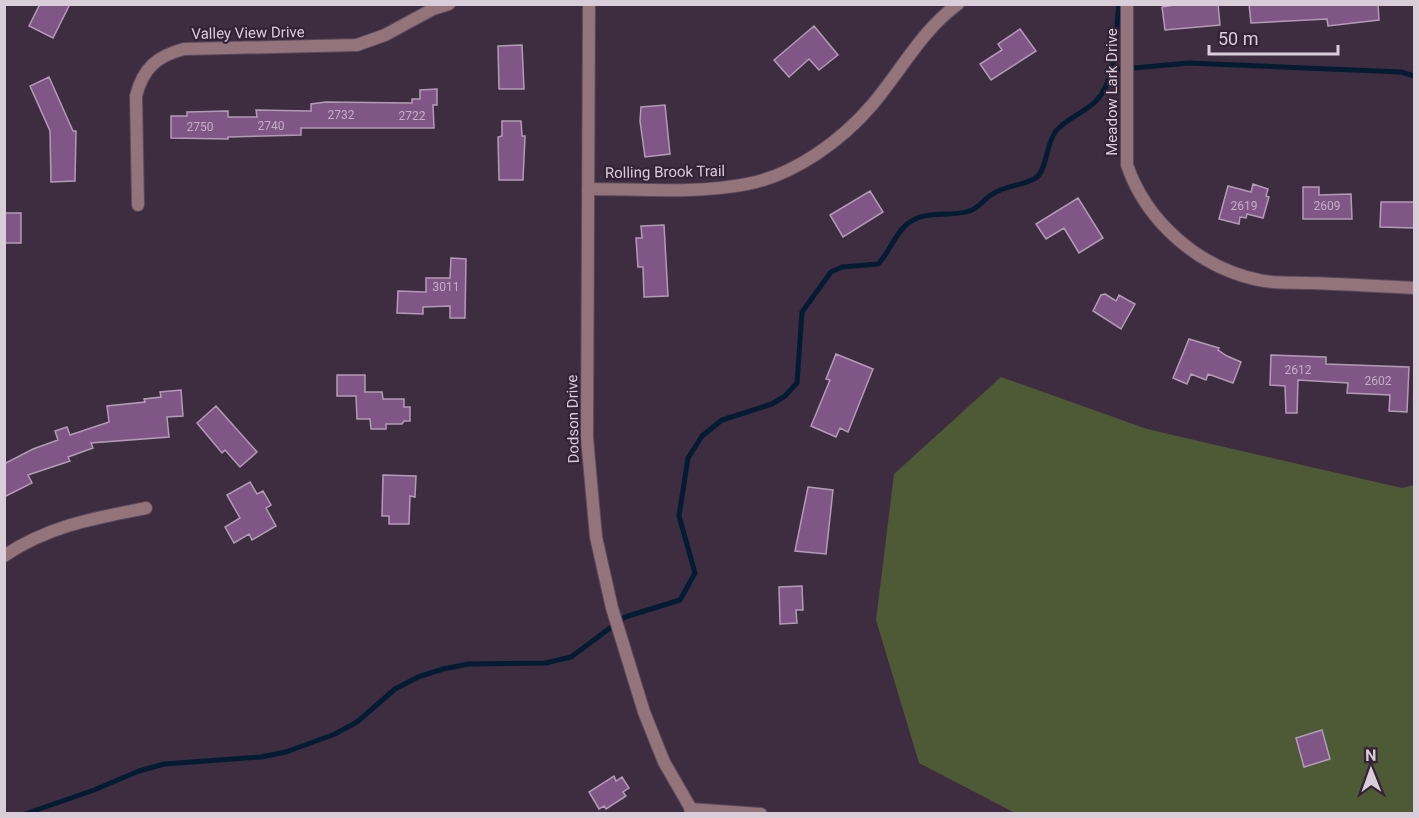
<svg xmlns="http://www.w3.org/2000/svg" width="1419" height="818" viewBox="0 0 1419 818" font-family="Roboto,sans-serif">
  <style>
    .green { fill: #4e5936 }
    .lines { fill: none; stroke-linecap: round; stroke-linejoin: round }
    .stream { stroke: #041c32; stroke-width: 5 }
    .building { fill: #805686; stroke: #b29cb5; stroke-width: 1.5 }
    .minor-casing { stroke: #5a495c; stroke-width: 14 }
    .tertiary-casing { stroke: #5a495c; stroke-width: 14 }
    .minor { stroke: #93747a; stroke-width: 12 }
    .tertiary { stroke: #93747a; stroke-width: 12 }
    .labels { text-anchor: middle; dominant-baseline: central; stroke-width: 4.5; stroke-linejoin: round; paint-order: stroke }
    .number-label { font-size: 12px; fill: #c2afc4 }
    .street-label { font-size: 15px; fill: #d8cdd9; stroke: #342236 }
  </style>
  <rect width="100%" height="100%" fill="#3e2c41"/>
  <path class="green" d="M1001,377l146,52 255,59 12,-3v328h-399l-96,-50 -43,-143 18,-146z"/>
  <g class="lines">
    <path class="stream" d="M1111,70l78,-7 212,9 13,4
      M25,814l69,-24 45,-19 25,-7 97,-7 25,-5 49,-18 22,-12 38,-33 23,-12 25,-8 25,-5 78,-1 25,-6 54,-40 55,-17 15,-27 -16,-57 9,-58 14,-22 20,-16 50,-16 13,-8 12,-13 5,-71 29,-40 11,-5 36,-3c12,-12 16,-29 29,-40 19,-15 41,-6 62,-13 9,-2 14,-11 22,-16 13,-10 34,-9 46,-18 10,-8 9,-34 19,-46 11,-13 28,-18 40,-30 22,-22 19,-67 23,-97"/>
  </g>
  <path class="building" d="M40,4h30l-17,34 -24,-12z
    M1179,4h39l2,21 -55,5 -3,-23z
    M1249,4h129l1,16 -51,6 -1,-7 -76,4z
    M814,26l24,29 -19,15 -10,-11 -20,18 -15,-17z
    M1020,29l16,22 -45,29 -11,-16 22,-14 -4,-6z
    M522,45l2,44h-25l-1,-43z
    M49,77l24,54h3l-1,50 -24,1 -1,-51 -20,-45z
    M437,89v16h-4l1,23h-133v7l-73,2v2l-57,-1v-22h16v-4l41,-1v6h29l-1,-7 55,1v-7l15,-2 86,1v-4h8v-9z
    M665,105l5,49 -25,3 -5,-36 1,-14z
    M502,121h19l1,15h3l-2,44h-24l-1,-43 4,-1z
    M1253,184l15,5 -2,7 3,1 -6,21 -16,-4 -1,4 -6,-1 -1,7 -20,-5 9,-33 23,6z
    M1303,187h16v8l32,-1 1,25h-49z
    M870,191l13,21 -40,25 -13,-22z
    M1078,198l25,40 -24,15 -15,-25 -18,11 -10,-15z
    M1381,202h33v26l-34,-1z
    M4,213h17v30h-17z
    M664,225l4,71 -24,1 -1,-30h-5l-2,-29h6l-1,-12z
    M451,258l15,1 -1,59h-15v-12l-27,1v7l-26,-1 1,-22 28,1v-14h24z
    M1105,294l11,7 3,-6 16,9 -14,25 -28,-18 8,-16z
    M1189,339l30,9 -1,2 9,6 14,6 -8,21 -25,-9 -2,6 -15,-6 -4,10 -14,-6z
    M836,354l37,15 -25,63 -8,-4 -4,9 -25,-11 19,-46 -4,-1z
    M1271,355l55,2v7l83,3 -2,45 -18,-1 1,-16 -43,-2 1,-10 -50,-3 -1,33h-11l-1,-27 -15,-1z
    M337,375h28v17h17l1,7h21v8h6v14h-6l-2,3h-16v5h-15l-1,-10h-13l-1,-23h-19z
    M181,390l2,26 -16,1 2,20 -78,6 2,5 -25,9 2,4 -42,14 4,8 -28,14v-33l29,-15 25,-9 -3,-9 12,-4 3,8 39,-13 -2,-16 38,-4 -1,-3 17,-2 -1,-5z
    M216,406l41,46 -17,15 -15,-17 -3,3 -25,-30z
    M383,475l33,1 -1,21 -5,-1 -1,28h-20v-8h-7z
    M250,482l7,12 6,-3 8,14 -5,3 10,18 -24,14 -3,-6 -15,9 -9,-16 15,-9 -13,-23z
    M808,487l25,3 -7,64 -31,-3z
    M802,586l1,24h-7l1,13 -17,1 -1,-37z
    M1322,730l8,29 -26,8 -8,-29z
    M614,776l2,5 6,-4 7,11 -6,4 3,4 -20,13 -2,-3 -5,3 -10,-17z"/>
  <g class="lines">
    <defs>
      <path id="minor" d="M1127,4v161c20,58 73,103 132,115 16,4 34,2 50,3 35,1 70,3 105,5
        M588,189c52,0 108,5 159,-5 48,-9 95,-44 125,-79 29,-34 49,-74 86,-101
        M138,205l-2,-109c7,-28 21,-40 48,-47l173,-4 28,-10 48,-26 16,-5
        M4,556c44,-30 91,-38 142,-48
        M690,809l71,5"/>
      <path id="tertiary" d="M589,4l-2,434 9,99 16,71 32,104 20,50 30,52"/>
    </defs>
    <use href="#minor" class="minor-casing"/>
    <use href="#tertiary" class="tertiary-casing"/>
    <use href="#minor" class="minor"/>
    <use href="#tertiary" class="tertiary"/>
  </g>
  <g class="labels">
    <g class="number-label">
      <text x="341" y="115">2732</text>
      <text x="412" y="116">2722</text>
      <text x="271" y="126">2740</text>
      <text x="200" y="127">2750</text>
      <text x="1244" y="206">2619</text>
      <text x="1327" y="206">2609</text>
      <text x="446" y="287">3011</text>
      <text x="1298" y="370">2612</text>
      <text x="1378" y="381">2602</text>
    </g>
    <g class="street-label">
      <text transform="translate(248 33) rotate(-1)">Valley View Drive</text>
      <text transform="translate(1112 92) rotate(-90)">Meadow Lark Drive</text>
      <text transform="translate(665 172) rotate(-1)">Rolling Brook Trail</text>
      <text transform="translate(573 419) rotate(-91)">Dodson Drive</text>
    </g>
  </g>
  <rect width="1419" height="818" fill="none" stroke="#d8cdd9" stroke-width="12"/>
  <g transform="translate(1371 770) rotate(359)" stroke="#342236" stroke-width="4.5" paint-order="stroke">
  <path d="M0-4.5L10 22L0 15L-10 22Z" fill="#d8cdd9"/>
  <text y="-9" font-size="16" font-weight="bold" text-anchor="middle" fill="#d8cdd9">N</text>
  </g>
  <path d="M1209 45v9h129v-9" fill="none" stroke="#d8cdd9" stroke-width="3"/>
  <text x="1218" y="45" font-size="18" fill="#d8cdd9" stroke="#342236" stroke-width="4.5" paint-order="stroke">50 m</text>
</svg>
